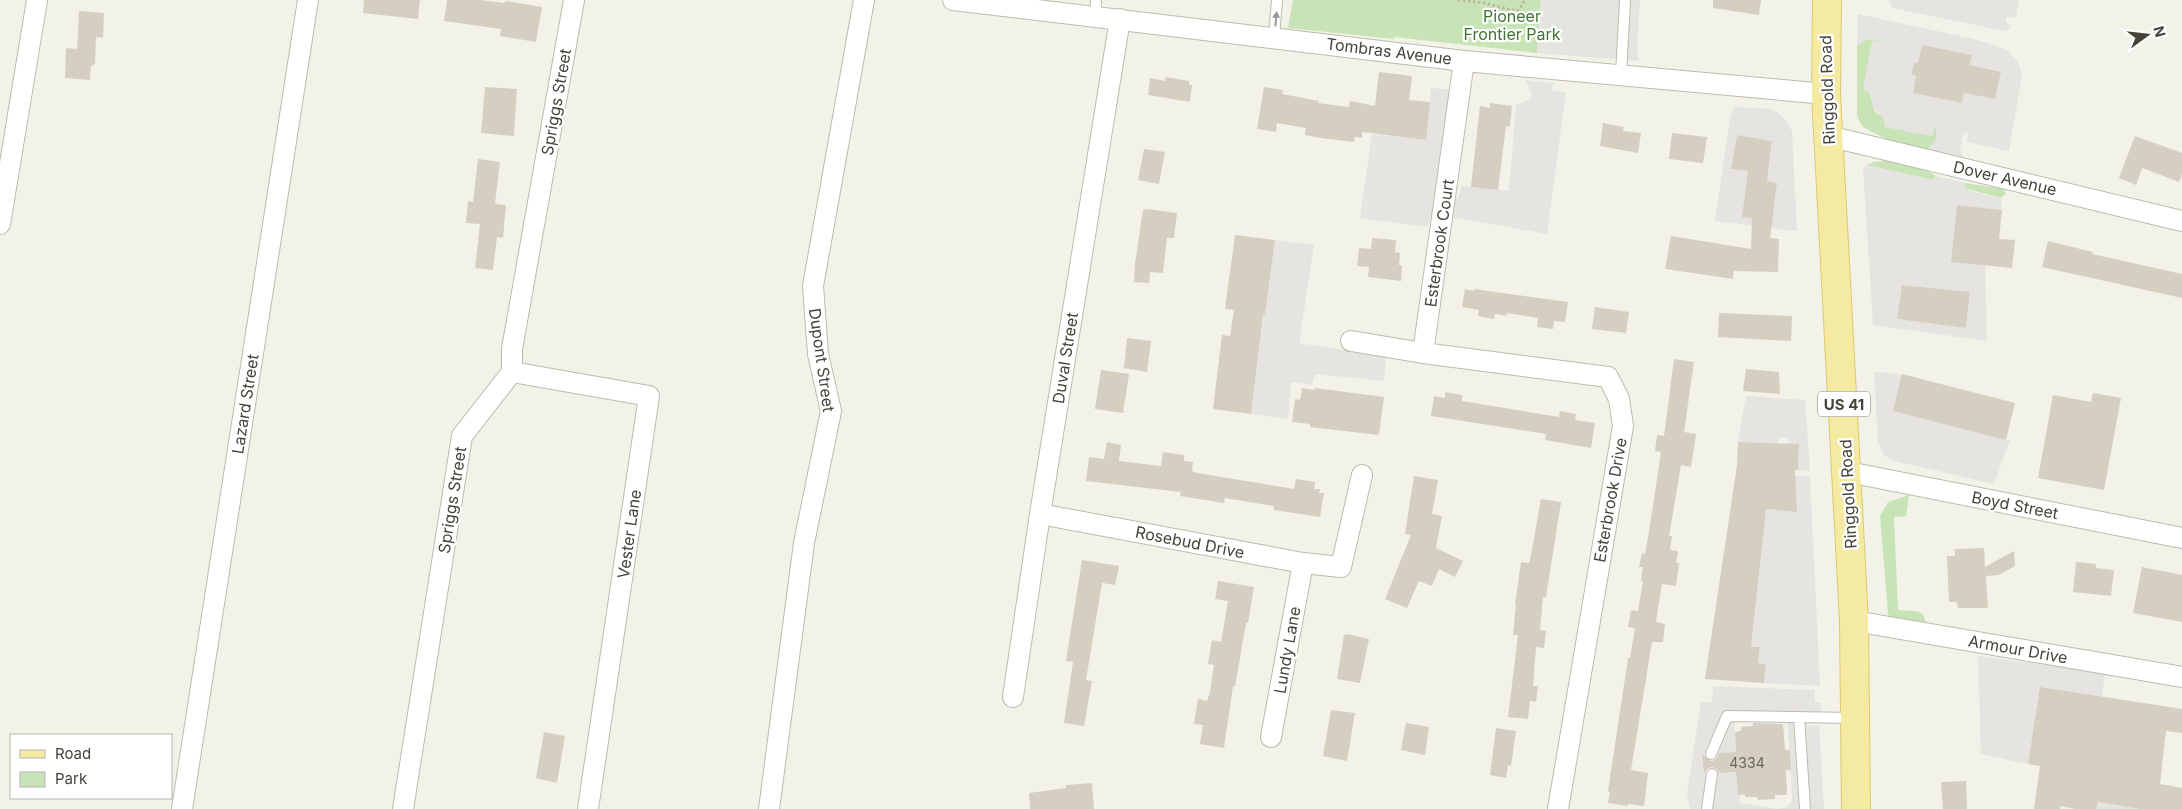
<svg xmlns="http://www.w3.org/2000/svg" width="2182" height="809" viewBox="0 0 2182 809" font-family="Inter,sans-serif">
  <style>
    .green { fill: #c8e3b6 }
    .parking { fill: #e5e4e1; fill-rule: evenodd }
    .building { fill: #d4cfc0 }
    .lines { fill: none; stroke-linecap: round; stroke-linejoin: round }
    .lane-casing { stroke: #bebbad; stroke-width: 12 }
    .street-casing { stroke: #bebbad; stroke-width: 22 }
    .primary-casing { stroke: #d9ca72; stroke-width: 30 }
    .path { stroke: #beb89f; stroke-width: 3; stroke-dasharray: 2.5 2.5; stroke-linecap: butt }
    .lane { stroke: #fff; stroke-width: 10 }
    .street { stroke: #fff; stroke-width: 20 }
    .primary { stroke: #f5eaa1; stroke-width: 28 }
    .oneway { fill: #999892 }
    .labels { text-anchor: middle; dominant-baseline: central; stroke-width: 4.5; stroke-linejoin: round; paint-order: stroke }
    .number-label { font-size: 14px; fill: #6a665a }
    .shield { fill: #fff; stroke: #7e7b74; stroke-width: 1 }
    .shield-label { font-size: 15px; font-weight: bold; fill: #464338 }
    .park-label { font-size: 16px; fill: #3f7331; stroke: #fff }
    .street-label { font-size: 16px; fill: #464338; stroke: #fff }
  </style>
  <rect width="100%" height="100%" fill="#f3f2e9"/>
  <path class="green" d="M1293,0h248l-4,53 -143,-16v2l-106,-11z
    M1867,39l18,3v1l-13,-1 -3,49 6,21 8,5 50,18 1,-7 3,-1 -1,13 -10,11 -35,-10 -23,-11 -6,-4 -5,-10v-70z
    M1886,161l38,8 12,7 -3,4 -66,-15 6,-3z
    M1965,183l38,6 3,5 -5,4 -37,-10z
    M1909,495l-3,21 -12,1 4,93 18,1 7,3 5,15 -35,-9 -5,-6 -8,-98 8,-14z"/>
  <path class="parking" d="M1541,0h99l-3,45 2,16 -102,-8z
    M1889,0h130l-3,18 -10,-1v5l5,5 -6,4 -113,-23z
    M1858,14l116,25 32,10 12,12 4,15 -13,75 -43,-9 2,-6 -1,-4 -3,1 -4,17 3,9 -37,-8 10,-11 1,-13 -3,1 -2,7 -2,1 -45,-9 -2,-10 -10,-9 -3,-15 -7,-4 9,-48 11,2 2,-1 -18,-3 -10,7zM1922,46l50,9 -2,10 31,7 -6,27 -31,-6 -2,10 -49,-10 3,-17 -5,-1 3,-12h4z
    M1526,80l28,3 -3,8 15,1 -19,142 -91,-16 -6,1 3,-21 5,1 3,-13 48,5 7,-86 12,-5 4,-4z
    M1431,88l23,2 -20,128h-4l-3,9 -67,-9 12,-84 54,6z
    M1734,107l35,2 8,3 9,8 6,11 5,100 -82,-10 15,-103zM1737,135l35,6 -4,33 -37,-5zM1748,178l29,5 -5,37z
    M1867,165l66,15 3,-4 29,7v5l9,4 27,6 1,12 -45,-5 -6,56 34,4 2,76 -114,-16 -10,-157zM1902,285l68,7 -4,36 -69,-9z
    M1275,240l39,5 -15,98 87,14 -2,24 -69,-7 -3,11 -21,-3 -3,37 -37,-5 12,-100h2z
    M1874,372l28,2 104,66h4l-16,44 -82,-19 -21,-5 -7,-5 -6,-12z
    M1746,396l59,4 5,71 -12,-1 1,-26h-11v-6h-9l-1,6 -40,-2z
    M1790,475l20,2 10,209 -56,-3 2,-19 -8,-1 2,-16h-9l15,-138 31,3 -1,-27z
    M1978,656l127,17 -3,24 -61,-10 -13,77 -47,-10z
    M1713,686l101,4 1,11 3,2 3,-1 1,20 -15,1 2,3 10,-1 5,84h-134l-3,-16 14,-91h11zM1737,718l49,3 2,3 4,73 -1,5 -4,5 -9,2 -38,-6 -4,-31 -32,2 -1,-20 33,-2 -2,-27z
    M2098,802l42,7h-44z"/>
  <path class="building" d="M364,0h56l-2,19 -55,-6z
    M447,0h33l25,3 1,-2 36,6 -6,35 -36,-6 1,-7 -57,-8z
    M1713,0h48l-2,15 -46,-7z
    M79,11l25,2 -1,25 -7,-1 -1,27 -4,2 -1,14 -25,-2 1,-30 11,1z
    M1922,45l50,10 -2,10 31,7 -6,27 -31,-6 -2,10 -49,-10 3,-17 -5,-1 3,-12h4z
    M1379,72l33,4 -3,24 21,2 -4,38 -64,-8v6l-7,-1 -1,5 -34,-4 -15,-3 1,-7 -29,-5 -1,9 -19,-3 7,-42 19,3 -1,4 37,7 -1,2 31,4 1,-6 25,5z
    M1165,77l24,4v4h3l-2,17 -42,-7 2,-17 15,3z
    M485,87l32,2 -3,47 -33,-3z
    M1490,103l22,3 -2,21 -4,-1 -8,64 -27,-3 9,-81 10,2z
    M1603,123l21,4 -1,4 18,2 -3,20 -38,-7z
    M1672,133l35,4 -4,26 -34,-4z
    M1737,135l35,6 -5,40 10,2 -7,55 9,1 -1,33 -44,-1 -1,8 -68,-10 6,-33 80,13 1,-31 -10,-1 6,-46 -17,-2z
    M2135,136l47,17v21l-3,8 -37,-14 -6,17 -17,-7z
    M1144,149l21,3 -6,32 -21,-4z
    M478,159l22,3 -5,42 11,1 -3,33 -6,-1 -4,33 -18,-2 5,-44 -14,-1 2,-22 5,1z
    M1957,205l45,5 -3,29 16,1 -3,28 -61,-6z
    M1146,209l31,4 -3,25h-7l-4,35 -13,-1 -1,11 -15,-1 1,-18 8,-54z
    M1235,235l40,5 -10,74h-2l-12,100 -38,-5 9,-74 8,1 4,-26 -9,-1z
    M1372,238l24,2 -1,12 5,1 -1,12h3l-1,16 -33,-4 1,-10 -12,-1 2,-18 12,1z
    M2048,241l45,11 -1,2 90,20v24l-140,-31z
    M1902,285l68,7 -4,36 -69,-9z
    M1465,289l9,2v-2l94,13 -3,20 -11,-1 -1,8 -16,-2 1,-9 -31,-5v3l-12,-2 -1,5 -16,-3 1,-6 -17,-3z
    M1595,307l34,5 -3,21 -34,-4z
    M1719,313l73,3 -1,25 -73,-4z
    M1127,338l24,3 -4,31 -23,-4z
    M1674,359l20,3 -10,70 12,2 -5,33 -10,-2 -12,71h3l-2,14 8,1 -2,12h3l-3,23 -14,-2 -6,38 9,2 -2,18h-11l-21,128 17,3 -4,33 -16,-2v2l-20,-3 2,-11 -2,-1 20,-133h2l5,-30 -7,-1 3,-17 7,1 5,-30h-2l2,-14h-4l3,-14 3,1 4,-22 12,-80 -6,-1 2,-16 7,1z
    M1746,369l33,3 1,22 -37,-3z
    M1101,370l28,4 -6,39 -28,-4z
    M1902,374l113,29 -9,37 -113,-29z
    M1302,388l13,2v-2l69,9 -5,38 -69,-8v-3l-18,-2 3,-23 5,1z
    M1445,392l17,3v6l97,16 1,-6 16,3 -1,6 20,3 -4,25 -46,-8 1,-6 -115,-18 3,-20 11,2z
    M2093,393l28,5 -17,92 -66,-12 15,-83 38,7z
    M1107,442l14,3 -2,16 42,5 2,-14 21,3v6l9,1 -1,9 5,2 97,16 2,-10 19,3 -1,7h6l-1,4h5l-4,24 -46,-7v-4l-49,-8 -1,5 -44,-7 1,-4 -95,-11 3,-24 15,2z
    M1738,442l61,2 -1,26h-3l2,42 -31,-3 -15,138h9l-2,16 8,1 -2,19 -59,-4 32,-214z
    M1414,476l24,4 -6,34 10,2 -6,32 27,13 -8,16 -16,-8 -7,17 -13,-5 -12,27 -22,-9 26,-64 -6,-1z
    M1541,499l20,3 -15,95h-3l-3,33 6,1 -2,17 -8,-1 -3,39h5l-2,16 -6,-1 -2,18 -20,-2 10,-82h-5l3,-31h-1l6,-42 8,1 1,-3z
    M1984,548l1,19 29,-16 1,15 -16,9 -13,1 2,32h-30l-1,-6h-8l-2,-46h8v-7z
    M1082,560l37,6 -4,19 -13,-2 -16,97 6,1 -8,45 -20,-3 9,-61 -7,-1z
    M2076,562l20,2v4l18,2 -3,26 -38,-4z
    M2142,567l40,8v47l-49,-9z
    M1218,581l36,6 -6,36h-2l-11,64 -2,-1 -9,62 -24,-4 3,-19 -9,-1 4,-25 9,2 3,-9 4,-27 -6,-1 4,-24 9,2 7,-41 -13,-2z
    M1347,634l22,5 -9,44 -23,-4 7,-44z
    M2040,687l142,22v24l-16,-2 -6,53 22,4v21h-42l-42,-7 -2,7h-21l-14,-3 -1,3h-26l6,-43 -12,-2z
    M1331,710l24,3 -8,48 -24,-5z
    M1406,723l23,4 -4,28 -24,-5z
    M1753,723l30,1 2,26h5l1,20h-5l1,25h-12v4l-17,1 -1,-3h-12v-3l-7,1 -2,-23 -17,1 -2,-4 -5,-2 -5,2 -3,5 -2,-20 9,7 5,-2 3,-6 17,-1 -1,-20 6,-1v-4l12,-1z
    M1496,728l20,3 -5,35 -3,-1 -2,13 -16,-3z
    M544,732l21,4 -8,47 -21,-5z
    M1966,781l1,28h-24l-2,-27z
    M1092,783l2,26h-64l-1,-16 37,-5v-3z"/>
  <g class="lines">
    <defs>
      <path id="lane" d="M1095,16l1,-16
        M1274,37l3,-37
        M1621,75l4,-75
        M1799,717l6,92
        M1711,754l16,-38 127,2
        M1707,809l5,-35"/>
      <path id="street" d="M953,0l511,61 362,33
        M1828,136l354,85
        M0,224l37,-224
        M1351,341l72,12 185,24 11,22 4,27 -65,383
        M1423,353l41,-292
        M512,372l137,24 -61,413
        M1848,472l334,66
        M1040,514l263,49 38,4 21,-92
        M1854,621l328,56
        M1013,697l27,-183 80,-495
        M1271,737l32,-174
        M182,809l126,-809
        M403,809l59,-373 50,-64v-23l62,-349
        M769,809l35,-266 27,-132 -13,-57 -5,-68 51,-286"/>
      <path id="primary" d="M1827,0l-1,94 28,527 2,188"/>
    </defs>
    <use href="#lane" class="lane-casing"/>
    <use href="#street" class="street-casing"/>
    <use href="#primary" class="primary-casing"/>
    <path class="path" d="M1458,0l27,3 25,7h9l6,-10"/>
    <use href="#lane" class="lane"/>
    <use href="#street" class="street"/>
    <use href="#primary" class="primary"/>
  </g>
  <defs><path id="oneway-solid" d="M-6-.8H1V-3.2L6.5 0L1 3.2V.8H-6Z" transform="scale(1.25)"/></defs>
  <use class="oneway" href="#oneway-solid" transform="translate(1276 19) rotate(-85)"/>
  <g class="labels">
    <g class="number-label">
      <text x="1747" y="762">4334</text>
    </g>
    <rect class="shield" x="1818" y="391.5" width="52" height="25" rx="4"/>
    <g class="shield-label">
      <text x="1844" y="404">US 41</text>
    </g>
    <g class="park-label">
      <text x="1512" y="16">Pioneer<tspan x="1512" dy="18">Frontier Park</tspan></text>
    </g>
    <g class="street-label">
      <text transform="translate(1389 51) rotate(7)">Tombras Avenue</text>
      <text transform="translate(1827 90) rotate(-92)">Ringgold Road</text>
      <text transform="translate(556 102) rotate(-80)">Spriggs Street</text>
      <text transform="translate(2005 178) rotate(13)">Dover Avenue</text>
      <text transform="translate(1439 243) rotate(-82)">Esterbrook Court</text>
      <text transform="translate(1065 358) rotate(-81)">Duval Street</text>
      <text transform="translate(822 360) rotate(82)">Dupont Street</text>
      <text transform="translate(245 404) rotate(-81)">Lazard Street</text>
      <text transform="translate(1848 494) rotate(-93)">Ringgold Road</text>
      <text transform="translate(452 500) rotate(-81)">Spriggs Street</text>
      <text transform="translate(1610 500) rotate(-80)">Esterbrook Drive</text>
      <text transform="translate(2015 505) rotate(11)">Boyd Street</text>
      <text transform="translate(629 534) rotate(-82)">Vester Lane</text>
      <text transform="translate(1190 542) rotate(11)">Rosebud Drive</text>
      <text transform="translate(2018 649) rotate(10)">Armour Drive</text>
      <text transform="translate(1287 650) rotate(-80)">Lundy Lane</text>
    </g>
  </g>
  <rect x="10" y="734" width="162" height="65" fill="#ffffff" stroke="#b5b4af"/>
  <rect x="20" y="750" width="25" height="8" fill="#f5eaa1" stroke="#b5b4af"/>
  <text x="55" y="759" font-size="15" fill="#464338">Road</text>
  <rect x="20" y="772" width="25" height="15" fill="#c8e3b6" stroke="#b5b4af"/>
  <text x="55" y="784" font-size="15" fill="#464338">Park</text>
  <g transform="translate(2147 35) rotate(75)" stroke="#ffffff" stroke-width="4" paint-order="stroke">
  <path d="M0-4L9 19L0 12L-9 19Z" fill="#464338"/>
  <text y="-8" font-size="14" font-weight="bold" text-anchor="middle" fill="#464338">N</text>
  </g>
</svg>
